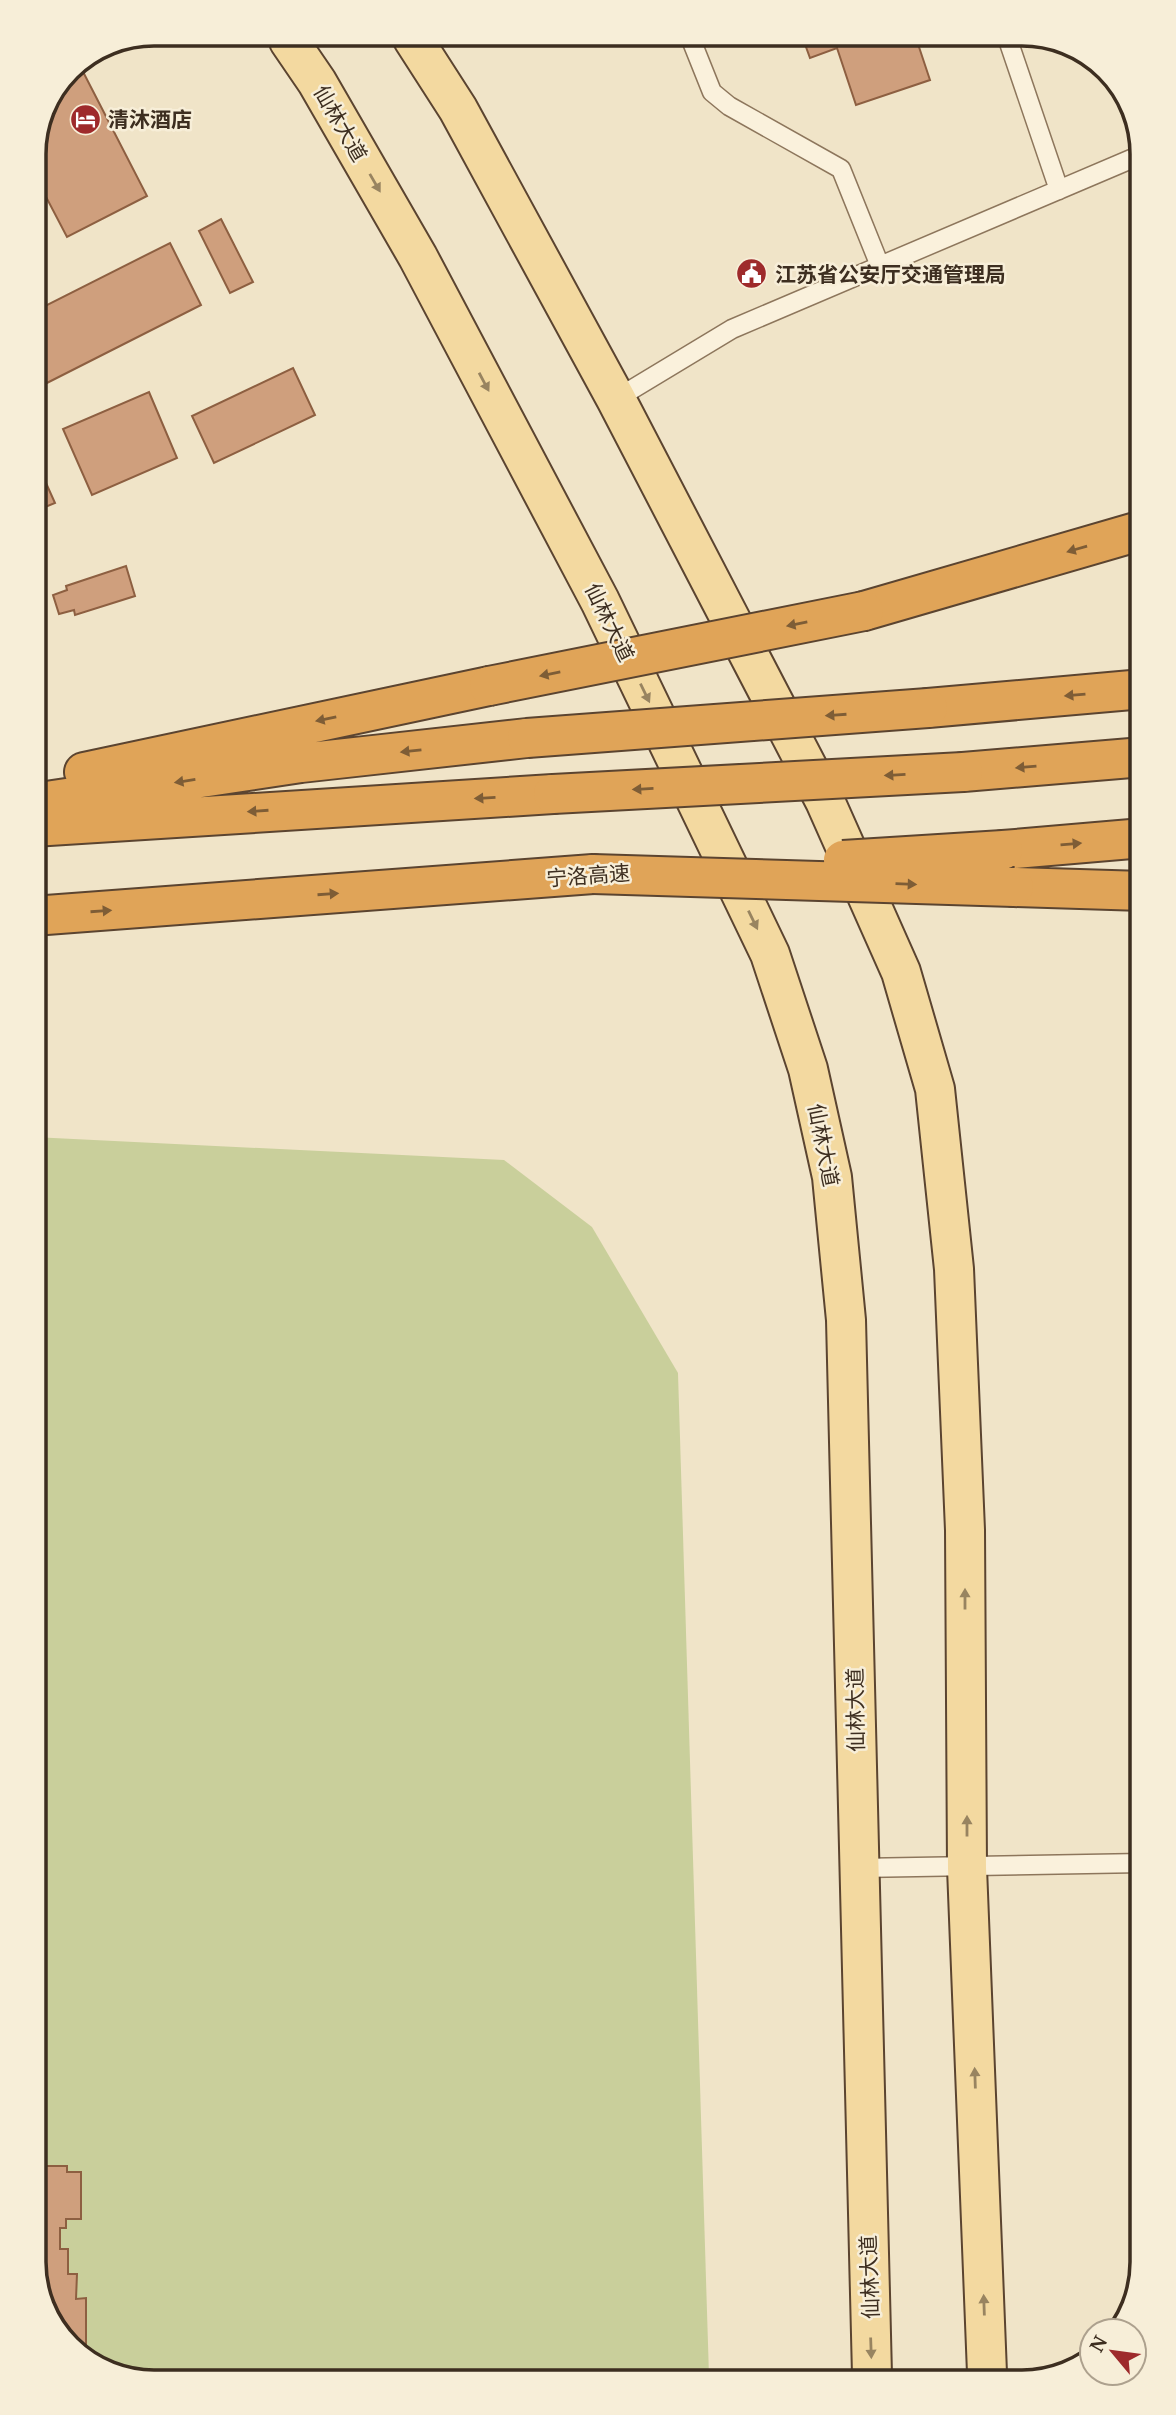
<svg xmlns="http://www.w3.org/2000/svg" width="1176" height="2415" viewBox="0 0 1176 2415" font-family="'Noto Serif','Noto Sans SC',serif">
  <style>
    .green { fill: #c9cf9b }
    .building { fill: #cf9f7d; stroke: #8d5f41; stroke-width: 2 }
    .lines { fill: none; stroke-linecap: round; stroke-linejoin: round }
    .service-casing { stroke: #8d765c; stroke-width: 21 }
    .primary-casing { stroke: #5b4430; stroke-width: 42 }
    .motorway-casing { stroke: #5b4430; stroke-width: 42 }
    .service { stroke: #faf1dc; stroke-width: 18 }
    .primary { stroke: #f3d9a0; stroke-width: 38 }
    .motorway { stroke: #e0a458; stroke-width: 38 }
    .motorway-bridge-casing { stroke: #5b4430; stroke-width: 42; stroke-linecap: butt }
    .motorway-bridge { stroke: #e0a458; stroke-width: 38 }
    .oneway { fill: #988460 }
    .oneway2 { fill: #7e5d36 }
    .labels { text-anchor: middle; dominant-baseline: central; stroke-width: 5; stroke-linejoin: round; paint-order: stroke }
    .poi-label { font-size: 21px; font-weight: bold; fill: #3d2e20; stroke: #f7eed8; text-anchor: start }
    .street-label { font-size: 21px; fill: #3d2e20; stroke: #f7eed8 }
    .rim { fill: none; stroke: #3d2e20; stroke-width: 3.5 }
  </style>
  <rect width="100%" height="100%" fill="#f0e4c8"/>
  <path class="green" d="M33,1137l471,23 88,67 86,146 31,1003 -562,6 -60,-21 -45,-54 -9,-46z"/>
  <path class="building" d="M915,35l15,45 -74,25 -19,-57 -27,10 -8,-22z
    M78,62l69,134 -80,41 -34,-65v-25l36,-79z
    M221,219l32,63 -23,11 -31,-62z
    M170,243l31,62 -168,85v-78z
    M293,368l22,47 -101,48 -22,-47z
    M149,392l28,66 -85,37 -29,-66z
    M33,454l22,49 -22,9z
    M126,566l9,30 -60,19 -1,-5 -15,4 -6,-19 14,-5 -1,-4z
    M1143,1394v131l-12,-130z
    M33,2166h34v6h14v47h-15v9h-6v21h8v25h9l-1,25 10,-1v62l-44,-53 -9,-46z"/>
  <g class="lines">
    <defs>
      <path id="service" d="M1006,34l53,156
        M690,37l22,55 17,14 112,63 39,97
        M616,399l116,-70 411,-175
        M858,1868l285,-5"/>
      <path id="primary" d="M413,39l45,70 158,290 209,402 76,171 34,117 19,180 11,261 2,338 20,505
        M289,41l28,41 101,175 182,344 170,353 38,115 24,108 14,143 26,1055"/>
      <path id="motorway" d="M864,611l279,-81
        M928,708l215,-19
        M84,772l405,-86
        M963,772l180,-15
        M33,803l268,-40 226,-25
        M33,827l520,-33
        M1003,850l140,-12
        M1014,887l129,4
        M33,916l560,-42"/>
    </defs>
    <use href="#service" class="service-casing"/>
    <use href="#primary" class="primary-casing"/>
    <use href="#motorway" class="motorway-casing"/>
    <use href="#service" class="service"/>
    <use href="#primary" class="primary"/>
    <use href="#motorway" class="motorway"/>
    <defs>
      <path id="motorway-bridge" d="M489,686l375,-75
        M527,738l401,-30
        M553,794l410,-22
        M843,860l160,-10
        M593,874l421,13"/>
    </defs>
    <use href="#motorway-bridge" class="motorway-bridge-casing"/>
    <use href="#motorway-bridge" class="motorway-bridge"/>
  </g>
  <defs><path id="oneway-solid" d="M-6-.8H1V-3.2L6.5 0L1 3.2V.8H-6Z" transform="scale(1.75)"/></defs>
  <g class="oneway">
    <use href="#oneway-solid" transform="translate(375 183) rotate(60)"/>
    <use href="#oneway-solid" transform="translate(484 382) rotate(62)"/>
    <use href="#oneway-solid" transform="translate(645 693) rotate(64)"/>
    <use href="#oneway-solid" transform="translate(753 920) rotate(64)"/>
    <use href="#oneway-solid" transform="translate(965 1599) rotate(-90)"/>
    <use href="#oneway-solid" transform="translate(967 1826) rotate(-90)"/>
    <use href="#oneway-solid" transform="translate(975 2078) rotate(-92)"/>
    <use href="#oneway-solid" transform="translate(984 2305) rotate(-92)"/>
    <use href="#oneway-solid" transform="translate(871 2348) rotate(88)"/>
  </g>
  <g class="oneway2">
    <use href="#oneway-solid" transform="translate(1077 549) rotate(164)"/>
    <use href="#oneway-solid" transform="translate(797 624) rotate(169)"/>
    <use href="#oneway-solid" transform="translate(550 674) rotate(169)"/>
    <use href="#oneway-solid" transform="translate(1075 695) rotate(175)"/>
    <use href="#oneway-solid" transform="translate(836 715) rotate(176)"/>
    <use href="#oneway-solid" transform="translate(326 719) rotate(168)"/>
    <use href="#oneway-solid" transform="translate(411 751) rotate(174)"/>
    <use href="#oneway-solid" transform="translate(1026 767) rotate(175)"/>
    <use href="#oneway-solid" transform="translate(895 775) rotate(177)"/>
    <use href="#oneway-solid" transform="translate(185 781) rotate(171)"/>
    <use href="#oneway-solid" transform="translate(643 789) rotate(177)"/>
    <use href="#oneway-solid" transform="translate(485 798) rotate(177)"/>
    <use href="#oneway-solid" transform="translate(258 811) rotate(176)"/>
    <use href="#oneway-solid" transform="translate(1071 844) rotate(-5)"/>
    <use href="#oneway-solid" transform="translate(906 884) rotate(2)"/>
    <use href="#oneway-solid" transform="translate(328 894) rotate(-4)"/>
    <use href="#oneway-solid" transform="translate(101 911) rotate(-4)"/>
  </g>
  <defs>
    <symbol id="hotel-disc" viewBox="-11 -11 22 22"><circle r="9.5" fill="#9e2a2b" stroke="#f7eed8"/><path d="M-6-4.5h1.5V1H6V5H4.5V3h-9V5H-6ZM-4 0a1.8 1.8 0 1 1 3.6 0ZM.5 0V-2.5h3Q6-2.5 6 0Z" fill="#fff"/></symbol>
    <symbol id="civic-disc" viewBox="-11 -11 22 22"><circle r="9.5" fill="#9e2a2b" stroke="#f7eed8"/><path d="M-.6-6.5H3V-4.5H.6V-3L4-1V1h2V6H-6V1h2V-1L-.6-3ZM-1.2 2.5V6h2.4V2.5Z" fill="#fff"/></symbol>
  </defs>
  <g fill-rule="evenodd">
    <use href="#hotel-disc" x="68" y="102" width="35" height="35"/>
    <use href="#civic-disc" x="734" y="256" width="35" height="35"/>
  </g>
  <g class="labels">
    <g class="poi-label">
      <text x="108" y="119">清沐酒店</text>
      <text x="775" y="274">江苏省公安厅交通管理局</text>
    </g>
    <g class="street-label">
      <text transform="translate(341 123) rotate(60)">仙林大道</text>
      <text transform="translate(610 622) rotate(64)">仙林大道</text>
      <text transform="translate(588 875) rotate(-4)">宁洛高速</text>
      <text transform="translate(824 1145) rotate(79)">仙林大道</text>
      <text transform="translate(855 1710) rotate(-91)">仙林大道</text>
      <text transform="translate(869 2277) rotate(-92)">仙林大道</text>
    </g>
  </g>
  <path d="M0 0H1176V2415H0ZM154 46H1022A108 108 0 0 1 1130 154V2262A108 108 0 0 1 1022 2370H154A108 108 0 0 1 46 2262V154A108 108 0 0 1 154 46Z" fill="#f7eed8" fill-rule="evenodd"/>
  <path class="rim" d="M154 46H1022A108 108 0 0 1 1130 154V2262A108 108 0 0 1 1022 2370H154A108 108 0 0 1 46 2262V154A108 108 0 0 1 154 46Z"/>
  <g transform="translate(1113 2352) rotate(299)"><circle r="33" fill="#f7eed8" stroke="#ada18e" stroke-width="2"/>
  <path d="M0-5L12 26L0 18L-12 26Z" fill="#9e2a2b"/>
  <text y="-10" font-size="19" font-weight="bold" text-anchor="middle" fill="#3d2e20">N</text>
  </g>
</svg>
